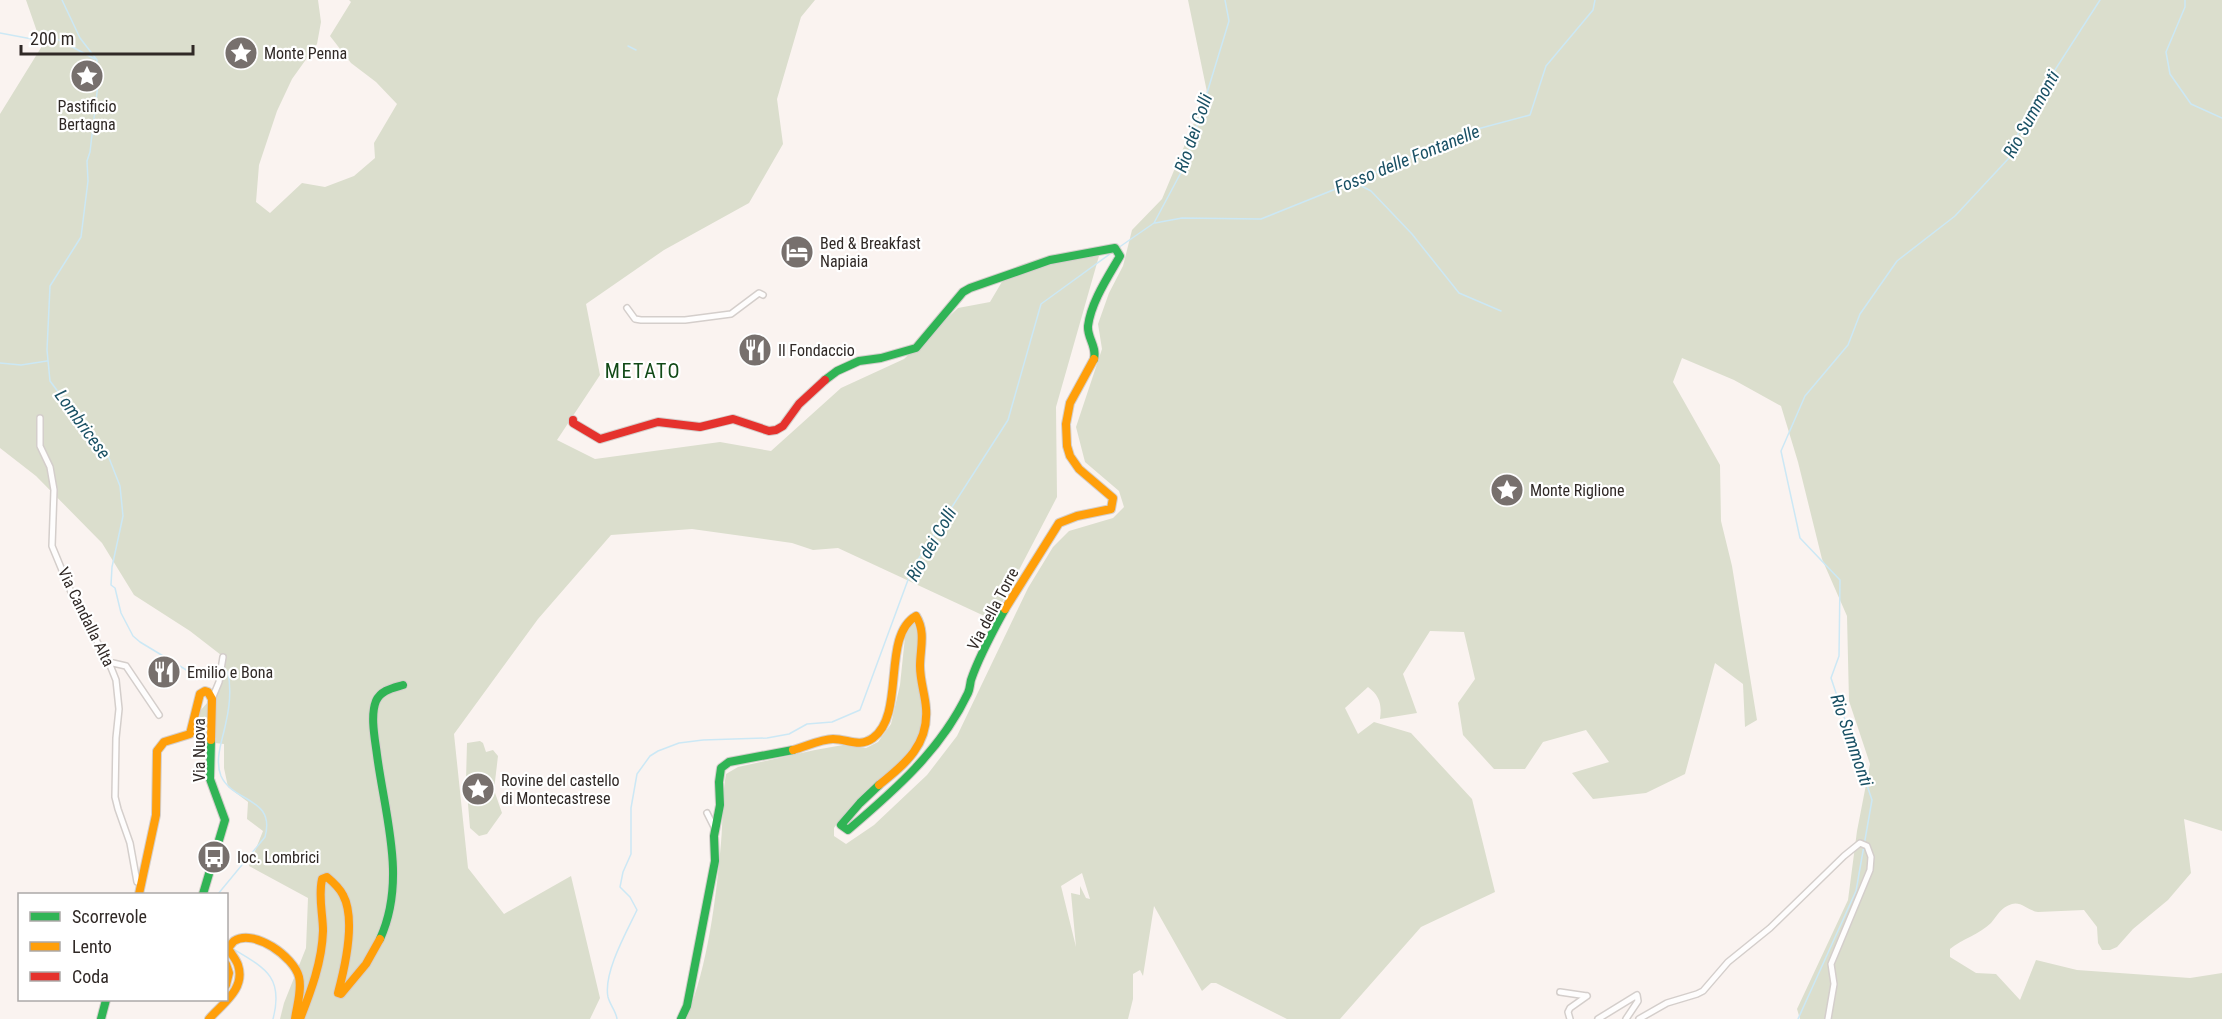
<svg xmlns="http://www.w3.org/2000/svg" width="2222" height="1019" viewBox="0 0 2222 1019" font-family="'Roboto Condensed',sans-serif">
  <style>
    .green { fill: #dbdecd; fill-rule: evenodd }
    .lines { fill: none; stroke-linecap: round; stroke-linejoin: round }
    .stream { stroke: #cce8f5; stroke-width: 1.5 }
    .street-casing { stroke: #d4cecb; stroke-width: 8 }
    .fast-casing { stroke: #d4cecb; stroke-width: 10 }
    .slow-casing { stroke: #d4cecb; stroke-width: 10 }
    .jam-casing { stroke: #d4cecb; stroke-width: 10 }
    .street { stroke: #fefdfd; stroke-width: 5 }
    .fast { stroke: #30b455; stroke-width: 8 }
    .slow { stroke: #ff9f0a; stroke-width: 8 }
    .jam { stroke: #e5322d; stroke-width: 8 }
    .labels { text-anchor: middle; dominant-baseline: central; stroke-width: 4.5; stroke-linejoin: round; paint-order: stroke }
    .poi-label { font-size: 16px; fill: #302926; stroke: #fff; text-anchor: start }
    .street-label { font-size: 16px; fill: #302926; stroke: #fff }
    .water-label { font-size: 18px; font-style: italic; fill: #195064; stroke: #fff }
    .quarter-label { font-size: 20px; letter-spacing: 1.5px; fill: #114a17; stroke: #fff }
  </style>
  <rect width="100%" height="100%" fill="#faf3f0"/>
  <path class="green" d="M26,0h292l3,22 -4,22 -25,35 -15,32 -18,54 -3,37 14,11 32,-30 23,4 29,-11 21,-18 -1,-15 23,-39 -21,-22 -25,-19 -21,-27 21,-34 -2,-2h466l-14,17 -24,82 6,45 -34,59 -85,47 -78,54 14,71 -43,65 38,19 125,-17 51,9 70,-63 63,-29 54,-51 32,-6 13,-22 69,-22 27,-2 -43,151 1,90 -64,123 -155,-72 -25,2 -21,-7 -100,-14 -81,6 -73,84 -84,115 14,134 36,46 67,-38 29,122 -10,21h-310l4,-16 22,-55 2,-50 -59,-32 14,-35 -16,-12 1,-17 -20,-15 -4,-19v-24l-19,-2 -6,-30 18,-20 4,-37 -31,-24 -56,-36 -32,-52 -66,-67 -36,-28v-334l42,-68z
    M1188,0h1034v831l-38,-12 7,54 -23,27 -35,29 -16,18 -7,3h-8l-4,-7 -1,-16 -13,-17 -46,2c-9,-1 -17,-11 -26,-8 -11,3 -15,12 -21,19 -11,11 -29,16 -41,26v8l26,16 20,1 24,26 16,-40 41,10 113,8 32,-5v46h-422l-3,-10 51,-109 9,-69 13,-67 -21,-63 -2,-85 -25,-57 -24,-97 -17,-56 -47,-26 -52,-22 -9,24 47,83 1,56 11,45 25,154 -12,7 -2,-43 -28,-21 -30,111 -39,19 -53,6 -21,-26 37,-11 -23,-32 -43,12 -18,27h-31l-31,-34 -5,-32 17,-24 -11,-47 -34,-1 -27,43 14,39 -37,6c2,-14 0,-23 -12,-32l-23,21 13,26 16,-12 37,11 61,66 23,93 -74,35 -81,92h-53l-71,-36h-5l-9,8 -48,-85 -11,70 -3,-6 -7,4v25l-5,20h-442c22,-53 30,-120 35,-176 2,-23 1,-47 5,-69l12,-7 77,-17 28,-5 23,3 12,-6 13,-18 9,-39 5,-48 7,-14h2c6,13 2,27 2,41 2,19 9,40 6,59 -5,31 -40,54 -61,73 -10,9 -19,21 -27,32v8l12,8 28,-19 53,-50 30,-39 71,-148 25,-41 16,-16 44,-13 11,-11 -5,-16 -34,-29 -9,-35 26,-78 -4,-25 11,-31 14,-27 9,-36 30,-31 45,-107zM1082,873l8,26 -4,-1 -6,-12v9l-9,-2 5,54 -15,-61z
    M480,741l3,2 3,9 7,-2 5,6 -4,34 8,23 -15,21 -8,2 -9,-8 -4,-48 1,-37z"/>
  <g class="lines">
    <path class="stream" d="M62,0l18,38 17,22 -1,17 2,7 -8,68 -3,9 1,20 -7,56 -31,49 -3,64 3,31 12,16 9,6 6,15 32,40 11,28 3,30 -11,51 -1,18 4,3 6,25 12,23 7,6 53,32 26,-2
      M2185,0v7l-19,45 4,22 21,30 31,14
      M0,33l32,6 15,-3 12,4 36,19
      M628,46l8,4
      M1354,182l17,9 41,43 47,59 42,18
      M1155,223l27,-5 79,1 102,-41 107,-47 60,-16 16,-49 47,-56 2,-10
      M1118,248l36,-25 31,-58 44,-144 -4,-21
      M0,363l21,2 26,-4
      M218,894l47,-57c11,-40 -32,-34 -44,-61 -7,-17 2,-37 5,-54 4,-17 5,-34 2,-50h-4
      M233,949c32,19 51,28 40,70
      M617,1019c-1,-8 -7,-14 -9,-22 -5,-24 19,-66 29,-87l-7,-13 -10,-10 3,-15 8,-18v-46l6,-34 13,-18 8,-5 21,-8 24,-3 64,-2 22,-4 18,-10 25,-2 28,-12 52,-141 96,-149 33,-116 73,-53
      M1798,1019l58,-128 16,-91 -41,-122 8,-22 1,-76 -40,-42 -19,-87 24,-55 43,-51 12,-31 37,-53 58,-45 54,-58 15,-40 76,-118"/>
    <defs>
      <path id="street" d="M627,308l8,11 6,1h44l46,-6 28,-21 4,2
        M40,418v28l10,21 4,23 -2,56 24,58 34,61 6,15 3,29 -3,29 -1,59 3,12 12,34 7,39 5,1
        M110,665l3,-2 13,3 33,49
        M212,699l7,-17 4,-25
        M707,813l8,16
        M1560,992l27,4
        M1570,1019l-2,-7 2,-4 17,-12
        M1598,1019l39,-24 1,6 -12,18
        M1639,1019l28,-16 30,-9 6,-3 25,-29 42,-34 74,-72 16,-13 7,3 4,11 -1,13 -39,94 3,20 -6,35"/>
      <path id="fast" d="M825,380l12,-9 22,-10 22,-3 35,-10 47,-56 7,-4 80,-28 65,-12 5,8c-12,21 -29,46 -32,70 -1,12 9,20 6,33
        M879,785l-19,18 -19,22 7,5c47,-40 93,-80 120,-137 2,-4 2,-9 3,-13 8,-24 22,-49 34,-71
        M203,894l22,-74 -15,-41 1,-39
        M380,939c27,-59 5,-123 -3,-184 -2,-16 -7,-39 -1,-54 5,-11 17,-13 27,-16
        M101,1019l5,-19
        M681,1019l6,-13 28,-145 -1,-25 6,-31 -1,-23 2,-14 8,-6 64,-12"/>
      <path id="slow" d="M1005,609l54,-86 18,-7 34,-7 2,-11 -34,-29 -9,-13 -3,-10 -1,-22 4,-21 24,-44
        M793,750c12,-3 28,-11 40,-11 15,0 26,9 40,-1 33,-24 8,-102 43,-122 10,16 4,33 4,50 0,15 5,28 6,42 3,37 -21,56 -47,77
        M139,894l17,-79 1,-64 7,-9 26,-8 10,-40 5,-3 3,1 4,7 -1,41
        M226,964l3,9 -3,12
        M209,1019c13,-15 37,-30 29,-54 -2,-6 -7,-11 -10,-17 2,-2 4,-5 6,-7 20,-13 60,16 65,36 3,13 -2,28 -4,42
        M300,1019c11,-28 22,-57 23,-88 0,-17 -5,-34 -1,-52l5,-2c6,5 12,10 16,18 13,24 2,72 -5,98l3,1 25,-30 14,-25"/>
      <path id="jam" d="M573,420v3l27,16 58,-17 42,5 33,-8 36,12 7,-1 7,-4 16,-22 26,-24"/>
    </defs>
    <use href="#street" class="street-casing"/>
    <use href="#fast" class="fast-casing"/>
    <use href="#slow" class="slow-casing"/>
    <use href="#jam" class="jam-casing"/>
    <use href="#street" class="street"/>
    <use href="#fast" class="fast"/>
    <use href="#slow" class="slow"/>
    <use href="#jam" class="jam"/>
  </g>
  <defs>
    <symbol id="sight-disc" viewBox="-11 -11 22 22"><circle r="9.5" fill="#77706d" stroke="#fff"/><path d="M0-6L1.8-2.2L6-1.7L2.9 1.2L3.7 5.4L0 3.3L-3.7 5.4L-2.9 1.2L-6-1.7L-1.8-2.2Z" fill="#fff"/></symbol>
    <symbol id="hotel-disc" viewBox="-11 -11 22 22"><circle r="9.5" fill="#77706d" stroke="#fff"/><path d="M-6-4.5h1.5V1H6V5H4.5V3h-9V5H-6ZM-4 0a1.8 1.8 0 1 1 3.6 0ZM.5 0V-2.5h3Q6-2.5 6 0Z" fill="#fff"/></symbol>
    <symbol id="restaurant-disc" viewBox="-11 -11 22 22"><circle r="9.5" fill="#77706d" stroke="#fff"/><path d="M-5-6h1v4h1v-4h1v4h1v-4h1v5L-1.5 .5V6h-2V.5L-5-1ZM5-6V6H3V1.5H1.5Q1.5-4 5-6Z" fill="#fff"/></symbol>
    <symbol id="bus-disc" viewBox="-11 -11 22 22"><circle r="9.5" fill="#77706d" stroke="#fff"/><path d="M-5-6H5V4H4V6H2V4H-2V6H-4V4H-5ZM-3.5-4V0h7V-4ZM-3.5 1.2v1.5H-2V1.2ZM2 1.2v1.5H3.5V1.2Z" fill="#fff"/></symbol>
  </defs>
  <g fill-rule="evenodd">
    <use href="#sight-disc" x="222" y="34" width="38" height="38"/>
    <use href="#sight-disc" x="68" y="57" width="38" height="38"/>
    <use href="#hotel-disc" x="778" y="233" width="38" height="38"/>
    <use href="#restaurant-disc" x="736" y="331" width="38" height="38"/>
    <use href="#sight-disc" x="1488" y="471" width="38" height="38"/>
    <use href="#restaurant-disc" x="145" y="653" width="38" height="38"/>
    <use href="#sight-disc" x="459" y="770" width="38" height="38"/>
    <use href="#bus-disc" x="195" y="838" width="38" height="38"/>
  </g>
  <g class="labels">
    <g class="poi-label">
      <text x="264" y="53">Monte Penna</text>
      <text x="87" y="106" text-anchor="middle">Pastificio<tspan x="87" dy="18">Bertagna</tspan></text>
      <text x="820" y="243">Bed &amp; Breakfast<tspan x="820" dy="18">Napiaia</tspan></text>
      <text x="778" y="350">Il Fondaccio</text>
      <text x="1530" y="490">Monte Riglione</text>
      <text x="187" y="672">Emilio e Bona</text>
      <text x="501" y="780">Rovine del castello<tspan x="501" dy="18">di Montecastrese</tspan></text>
      <text x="237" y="857">Ioc. Lombrici</text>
    </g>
    <g class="street-label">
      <text transform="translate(993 609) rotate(-62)">Via della Torre</text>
      <text transform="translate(86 617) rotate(64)">Via Candalla Alta</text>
      <text transform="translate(199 750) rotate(-90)">Via Nuova</text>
    </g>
    <g class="water-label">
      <text transform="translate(2031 114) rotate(-61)">Rio Summonti</text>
      <text transform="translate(1193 133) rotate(-71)">Rio dei Colli</text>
      <text transform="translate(1407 159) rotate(-22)">Fosso delle Fontanelle</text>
      <text transform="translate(83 424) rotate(54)">Lombricese</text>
      <text transform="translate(931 544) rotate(-60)">Rio dei Colli</text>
      <text transform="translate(1852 740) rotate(71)">Rio Summonti</text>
    </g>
    <g class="quarter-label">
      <text x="643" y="371">METATO</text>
    </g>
  </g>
  <rect x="18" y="893" width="210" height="108" fill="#ffffff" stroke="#aca9a8" stroke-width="1.5"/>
  <rect x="30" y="912" width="30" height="9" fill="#30b455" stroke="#aca9a8" stroke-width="1.5"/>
  <text x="72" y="923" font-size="18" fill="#302926">Scorrevole</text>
  <rect x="30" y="942" width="30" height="9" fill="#ff9f0a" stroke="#aca9a8" stroke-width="1.5"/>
  <text x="72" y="953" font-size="18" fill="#302926">Lento</text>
  <rect x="30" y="972" width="30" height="9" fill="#e5322d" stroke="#aca9a8" stroke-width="1.5"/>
  <text x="72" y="983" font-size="18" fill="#302926">Coda</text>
  <path d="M21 45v9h172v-9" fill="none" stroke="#302926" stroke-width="3"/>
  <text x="30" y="45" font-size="18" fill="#302926" stroke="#ffffff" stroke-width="4.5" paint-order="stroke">200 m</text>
</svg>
